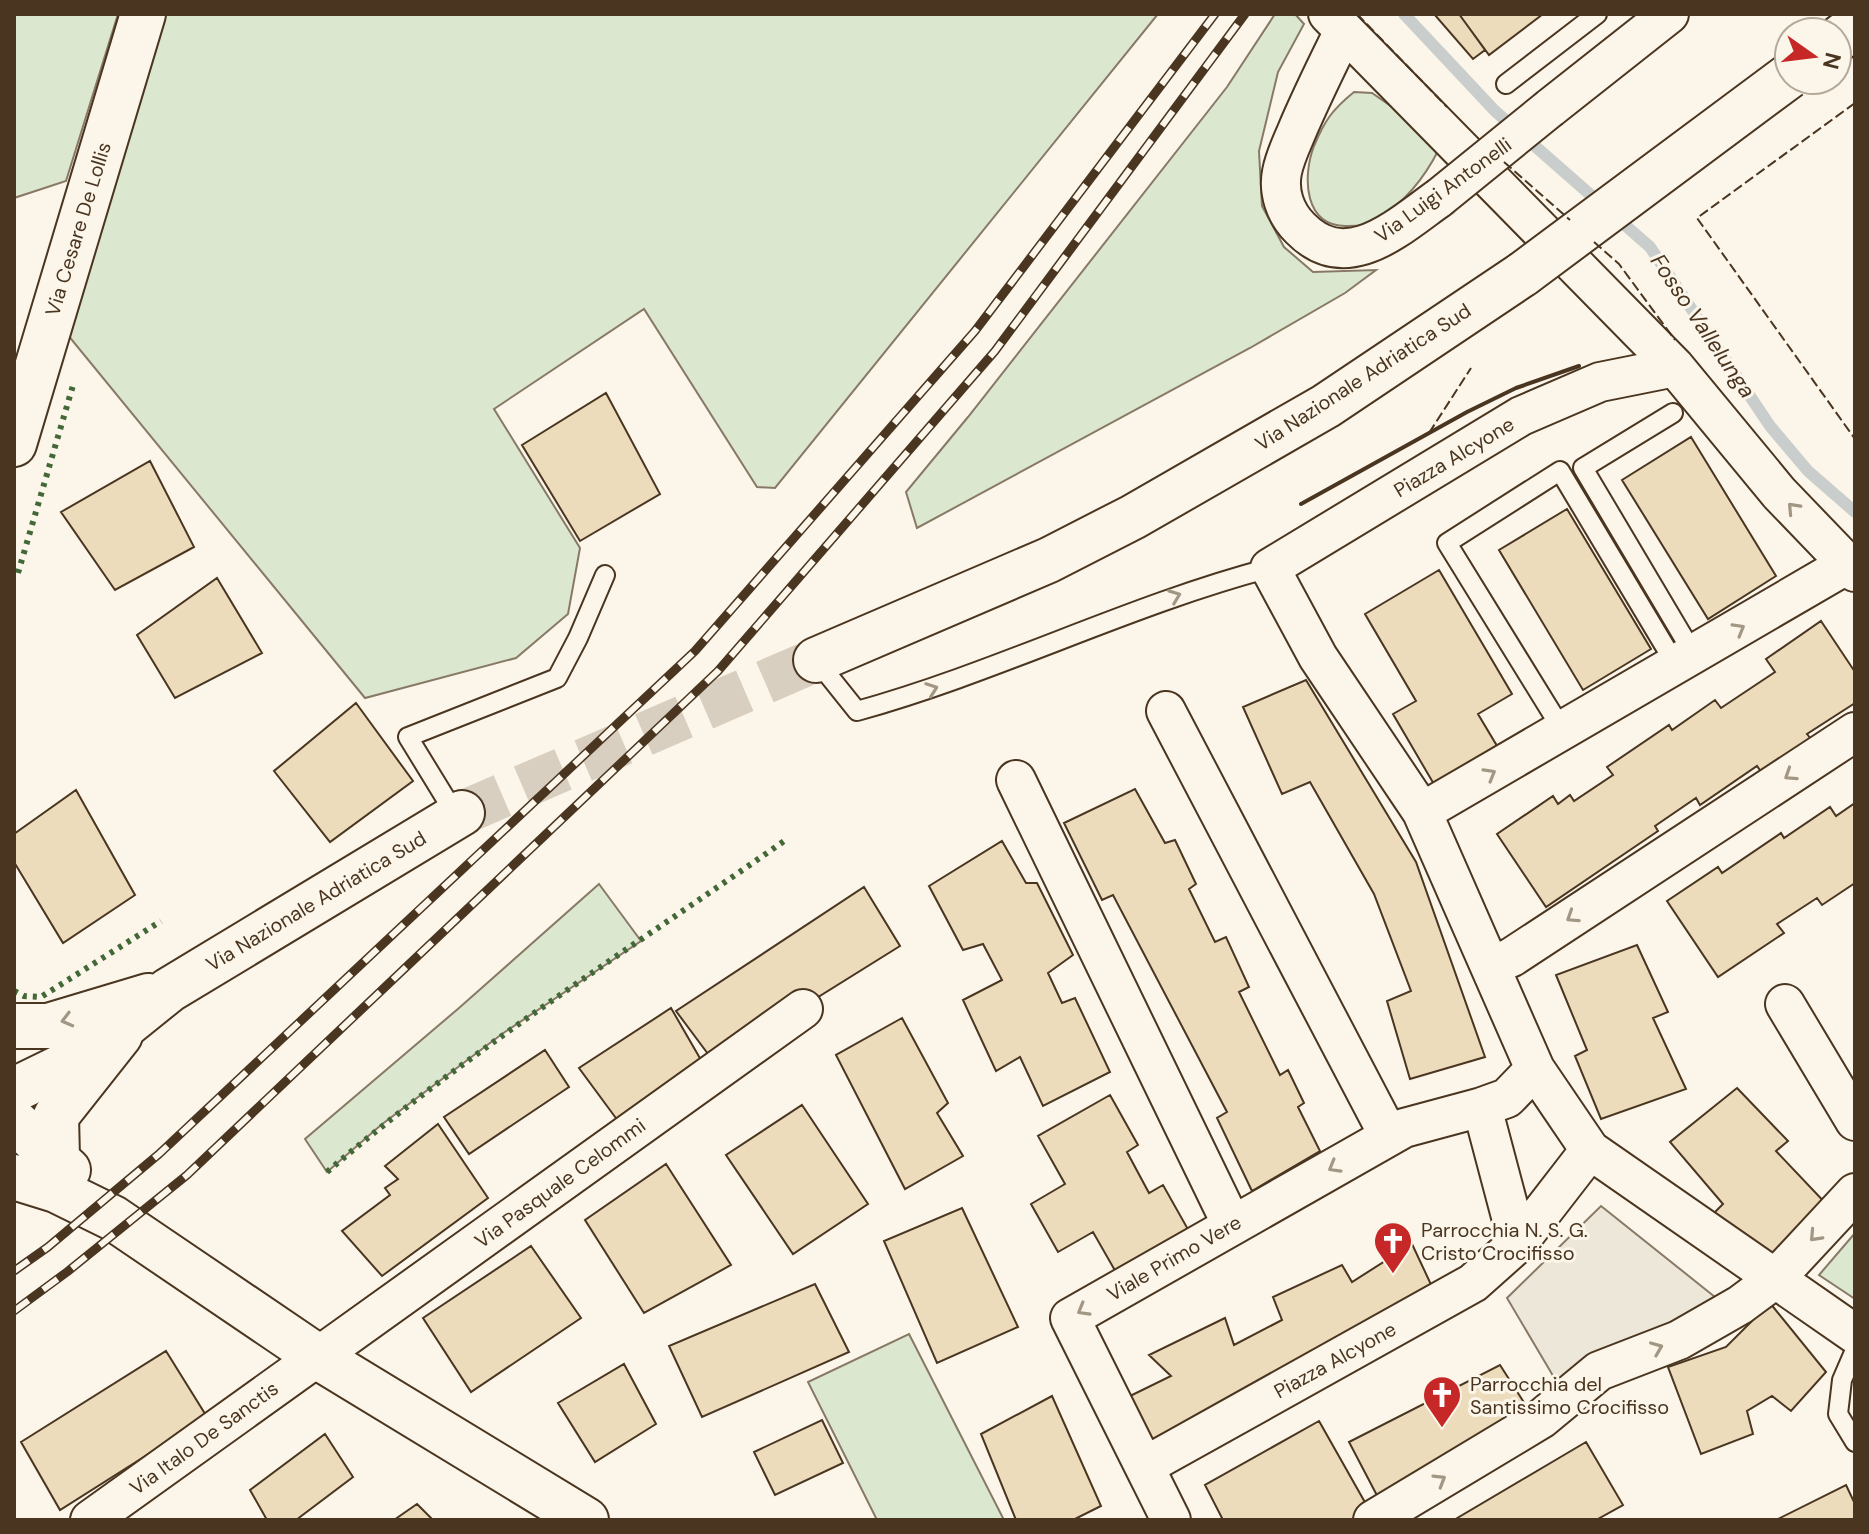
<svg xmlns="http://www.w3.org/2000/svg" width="1869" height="1534" viewBox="0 0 1869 1534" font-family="'DM Sans',sans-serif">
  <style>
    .green { fill: #dce7d0; stroke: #887966; stroke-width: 2 }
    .parking { fill: #ede7d9; stroke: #887966; stroke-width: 2 }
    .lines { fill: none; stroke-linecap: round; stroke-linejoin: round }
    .stream { stroke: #c9cecd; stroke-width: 12 }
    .building { fill: #ecdcbc; stroke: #4a3520; stroke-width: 2 }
    .secondary-tunnel { stroke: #d8cfc1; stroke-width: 44; stroke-dasharray: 44 22; stroke-linecap: butt }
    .service-casing { stroke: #4a3520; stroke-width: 22 }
    .minor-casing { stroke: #4a3520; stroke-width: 42 }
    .tertiary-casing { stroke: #4a3520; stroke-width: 48 }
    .secondary-casing { stroke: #4a3520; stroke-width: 48 }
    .service { stroke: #fbf6e9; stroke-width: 18 }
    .minor { stroke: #fbf6e9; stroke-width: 38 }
    .tertiary { stroke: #fbf6e9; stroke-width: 44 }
    .secondary { stroke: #fbf6e9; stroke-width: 44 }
    .rail-casing { stroke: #4a3520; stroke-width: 9 }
    .rail { stroke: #fbf6e9; stroke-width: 6; stroke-dasharray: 18; stroke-linecap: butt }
    .minor-bridge-casing { stroke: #4a3520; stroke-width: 42; stroke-linecap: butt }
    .secondary-bridge-casing { stroke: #4a3520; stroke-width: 48; stroke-linecap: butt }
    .minor-bridge { stroke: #fbf6e9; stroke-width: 38 }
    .secondary-bridge { stroke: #fbf6e9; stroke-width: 44 }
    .hedge { stroke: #436837; stroke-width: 6; stroke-dasharray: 4 6; stroke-linecap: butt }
    .fence { stroke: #4a3520; stroke-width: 2; stroke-dasharray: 10 4; stroke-linecap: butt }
    .wall { stroke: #4a3520; stroke-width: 4 }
    .oneway { stroke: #a29684 }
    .labels { text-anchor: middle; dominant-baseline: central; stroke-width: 6; stroke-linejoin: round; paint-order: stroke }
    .street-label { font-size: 20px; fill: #4a3520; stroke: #fbf6e9 }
    .poi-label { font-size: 20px; fill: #4a3520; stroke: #fbf6e9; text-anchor: start }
    .water-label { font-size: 22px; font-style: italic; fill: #4a3520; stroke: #fbf6e9 }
  </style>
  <rect width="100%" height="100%" fill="#fbf6e9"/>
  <path class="green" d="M14,14h104l-52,167 -52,17z
    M162,14h996l-383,474 -18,-1 -113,-178 -150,100 86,139 -12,66 -52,44 -151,40 -298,-364z
    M1275,14h20l9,10 -26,48 -19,79 3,55 22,41 29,25 63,-2 -31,23 -95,55 -333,180 -11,-36 62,-75 259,-330z
    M1354,92l18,1 36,25 31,31c-14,28 -34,53 -61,70 -8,5 -20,7 -30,7 -44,2 -46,-49 -34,-80 11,-26 18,-36 40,-54z
    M599,884l42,57 -139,93 -121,91 -54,47 -22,-33 154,-131z
    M1855,1233v66l-36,-24z
    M909,1334l95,186h-127l-69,-138z"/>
  <path class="parking" d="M1601,1206l119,95 -158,90 -55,-93z"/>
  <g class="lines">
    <path class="stream" d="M1404,14l91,97 155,136 120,179 38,45 47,41"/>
  </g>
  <path class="building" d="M1434,14h25l26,36 -12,9z
    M1459,14h84l-54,41z
    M606,393l54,101 -80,47 -58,-96z
    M1691,437l85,139 -68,43 -86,-139z
    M150,461l44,86 -79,43 -54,-78z
    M1567,509l84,140 -68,41 -84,-140z
    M1439,570l73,124 -34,20 28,47 -64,37 -49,-84 23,-13 -51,-87z
    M217,578l45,75 -87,45 -38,-63z
    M1821,621l34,51v31l-48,31 4,5 -49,34 -5,-7 -57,39 -4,-7 -41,28 3,5 -112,76 -49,-73 56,-38 5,8 12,-9 4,6 39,-26 -6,-8 62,-42 3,5 43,-30 6,8 54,-36 -9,-13z
    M1306,680l110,182 69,195 -75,22 -23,-78 24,-10 -37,-97 -64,-112 -28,12 -39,-87z
    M356,703l57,78 -83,61 -56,-71z
    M1135,789l30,54 10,-3 21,44 -7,5 26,53 11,-5 23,50 -10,5 41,83 8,-5 16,33 -6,4 22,44 -68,40 -35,-73 10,-6 -114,-217 -11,5 -38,-77z
    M76,790l59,105 -72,48 -49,-81v-28z
    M1855,803v80l-33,22 -5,-7 -40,26 7,9 -66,44 -51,-76 51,-34 4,6 59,-40 3,5 46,-31 6,9z
    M1002,841l24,42h11l36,72 -25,18 14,30 13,-5 35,74 -67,34 -23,-49 -24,14 -33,-71 39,-20 -19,-36 -20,6 -34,-64z
    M864,887l36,59 -186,116 -38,-51z
    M1637,945l31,67 -15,6 33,71 -85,30 -26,-63 12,-6 -31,-75z
    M671,1008l34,59 -84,58 -42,-57z
    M902,1018l46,85 -11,10 26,43 -58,33 -69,-134z
    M545,1050l24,37 -100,67 -25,-37z
    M1737,1088l51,53 -12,10 54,57 -71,56 -45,-51 9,-9 -53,-62z
    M1110,1095l28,50 -11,7 22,41 14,-8 31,55 -73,41 -28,-49 -35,20 -27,-48 34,-20 -27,-48z
    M802,1105l66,99 -75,50 -67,-99z
    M438,1124l50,74 -106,78 -40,-45 48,-36 -5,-7 13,-9 -13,-13z
    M666,1164l65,101 -87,48 -59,-93z
    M962,1208l56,119 -81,36 -53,-122z
    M1412,1244l23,49 -284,147 -25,-42 45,-22 -22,-21 76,-37 9,27 48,-25 -9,-23 69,-32 10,17z
    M531,1246l50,72 -110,74 -48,-74z
    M815,1284l34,68 -147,65 -33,-71z
    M1770,1303l56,69 -35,39 -19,-15 -25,15 6,23 -52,20 -33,-87 58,-20z
    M166,1351l41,66 -147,93 -39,-68z
    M624,1364l32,60 -61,38 -37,-59z
    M1500,1365l32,50 -150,90 -33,-63z
    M1052,1396l49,110 -28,14h-57l-35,-86z
    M822,1420l21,43 -68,32 -21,-43z
    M1319,1421l52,92 -12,7h-136l-18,-35z
    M325,1434l28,43 -57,43h-29l-17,-30z
    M1586,1442l37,63 -27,15h-142z
    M1846,1485l9,19v16h-79z
    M417,1504l16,16h-39z"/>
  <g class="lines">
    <path class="secondary-tunnel" d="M462,813l354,-153"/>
    <defs>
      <path id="service" d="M1506,84l91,-70
        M1673,413l-90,55 111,187
        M817,661l40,50c141,-39 272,-106 413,-143
        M1563,731l-116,-188 113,-72 116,194
        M457,817l-49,-80 149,-59 21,-40 27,-63
        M1855,1350l-13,30 -4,34 17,28"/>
      <path id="minor" d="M1328,14l347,353 104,126 76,79
        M1344,31c-16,32 -31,63 -45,95 -6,15 -14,30 -17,46 -4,20 3,41 18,56 47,48 98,-1 139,-30
        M1550,108l119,-94
        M1675,367l-75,15 -79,34 -251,152 48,89 104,155 113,257 55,81 265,184
        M1166,711l223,425
        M1016,780l216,445
        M1422,812l424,-247
        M1492,966l20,-9 343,-225
        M1785,1004l70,117
        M1535,1069l-28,29 -25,9 36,136 72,-93
        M1145,1466l328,-183 45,-40
        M90,1520l713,-511
        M1171,1520l-101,-202 334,-190 78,-21
        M1373,1520l168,-101 58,-48 80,-31 61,-35 35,-26 80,-86"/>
      <path id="tertiary" d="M14,1121l54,49
        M57,1158l-1,-42 64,-81
        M14,1177l42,13 57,28 205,139 268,163"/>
      <path id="secondary" d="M1837,40l18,-14
        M14,444l129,-430
        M816,660l233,-100 84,-43 193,-111 197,-132
        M14,1026h34l100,-30
        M14,1090l78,-38 77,-62 293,-177"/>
    </defs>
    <use href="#service" class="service-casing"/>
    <use href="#minor" class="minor-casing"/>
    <use href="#tertiary" class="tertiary-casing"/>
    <use href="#secondary" class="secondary-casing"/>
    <use href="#service" class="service"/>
    <use href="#minor" class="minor"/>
    <use href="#tertiary" class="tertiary"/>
    <use href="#secondary" class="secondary"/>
    <defs>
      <path id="rail" d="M14,1271l34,-24 111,-93 536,-503 280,-320 240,-317
        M14,1311l53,-39 120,-97 531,-504 277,-320 250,-337"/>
    </defs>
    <use href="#rail" class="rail-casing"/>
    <use href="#rail" class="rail"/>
    <defs>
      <path id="minor-bridge" d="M1439,198l111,-90"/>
      <path id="secondary-bridge" d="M1523,274l266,-198"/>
    </defs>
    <use href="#minor-bridge" class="minor-bridge-casing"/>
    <use href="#secondary-bridge" class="secondary-bridge-casing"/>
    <use href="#minor-bridge" class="minor-bridge"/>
    <use href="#secondary-bridge" class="secondary-bridge"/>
    <path class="hedge" d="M18,573l56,-191
      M14,991l10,5 17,1 120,-76
      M327,1172c143,-123 305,-224 460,-333"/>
    <path class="fence" d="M1357,14l90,93
      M1855,103l-158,115 158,221
      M1504,162l66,58
      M1594,242l25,22 56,76
      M1429,433l42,-65"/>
    <path class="wall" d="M1301,504l166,-92 49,-24 63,-22"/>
  </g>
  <defs><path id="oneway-chevron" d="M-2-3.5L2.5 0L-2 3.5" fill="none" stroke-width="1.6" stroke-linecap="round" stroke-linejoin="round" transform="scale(2)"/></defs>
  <g class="oneway">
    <use href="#oneway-chevron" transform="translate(1793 508) rotate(-133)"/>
    <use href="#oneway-chevron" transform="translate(1175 596) rotate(-21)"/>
    <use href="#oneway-chevron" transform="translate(1739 629) rotate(-30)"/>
    <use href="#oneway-chevron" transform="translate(932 689) rotate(-20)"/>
    <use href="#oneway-chevron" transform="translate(1490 774) rotate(-30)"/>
    <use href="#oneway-chevron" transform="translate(1790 775) rotate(147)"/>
    <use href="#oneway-chevron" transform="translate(1572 917) rotate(147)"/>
    <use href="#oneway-chevron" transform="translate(67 1020) rotate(165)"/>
    <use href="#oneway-chevron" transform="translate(1334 1167) rotate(150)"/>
    <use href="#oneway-chevron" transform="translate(1815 1236) rotate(133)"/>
    <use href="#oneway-chevron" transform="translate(1083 1310) rotate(150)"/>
    <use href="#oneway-chevron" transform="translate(1657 1348) rotate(-22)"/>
    <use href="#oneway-chevron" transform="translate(1440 1480) rotate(-31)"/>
  </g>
  <defs>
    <symbol id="church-pin" viewBox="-11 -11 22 30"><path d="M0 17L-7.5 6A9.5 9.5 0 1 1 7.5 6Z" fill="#c62828" stroke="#fbf6e9"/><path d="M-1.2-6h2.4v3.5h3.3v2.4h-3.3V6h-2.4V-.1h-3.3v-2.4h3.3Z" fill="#fff"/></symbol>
  </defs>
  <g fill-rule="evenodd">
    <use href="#church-pin" x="1371" y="1219" width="44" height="60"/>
    <use href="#church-pin" x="1420" y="1373" width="44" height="60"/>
  </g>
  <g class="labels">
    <g class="street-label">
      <text transform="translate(1443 190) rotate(-36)">Via Luigi Antonelli</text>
      <text transform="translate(78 229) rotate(-73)">Via Cesare De Lollis</text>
      <text transform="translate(1363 377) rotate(-33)">Via Nazionale Adriatica Sud</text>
      <text transform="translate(1454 457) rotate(-31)">Piazza Alcyone</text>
      <text transform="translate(316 901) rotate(-31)">Via Nazionale Adriatica Sud</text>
      <text transform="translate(560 1183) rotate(-36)">Via Pasquale Celommi</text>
      <text transform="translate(1174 1258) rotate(-30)">Viale Primo Vere</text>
      <text transform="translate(1335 1360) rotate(-29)">Piazza Alcyone</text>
      <text transform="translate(204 1438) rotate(-36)">Via Italo De Sanctis</text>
    </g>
    <g class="poi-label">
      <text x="1421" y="1230">Parrocchia N. S. G.<tspan x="1421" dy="23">Cristo Crocifisso</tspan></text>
      <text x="1470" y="1384">Parrocchia del<tspan x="1470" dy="23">Santissimo Crocifisso</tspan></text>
    </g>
    <g class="water-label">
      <text transform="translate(1703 326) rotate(56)">Fosso Vallelunga</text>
    </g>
  </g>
  <rect width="1869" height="1534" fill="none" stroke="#4a3520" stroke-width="32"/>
  <g transform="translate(1813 56) rotate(104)"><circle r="38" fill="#fbf6e9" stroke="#b4a999" stroke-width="2"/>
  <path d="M0-6L14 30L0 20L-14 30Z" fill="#c62828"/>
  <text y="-12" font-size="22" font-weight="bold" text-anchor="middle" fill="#4a3520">N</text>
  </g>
</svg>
